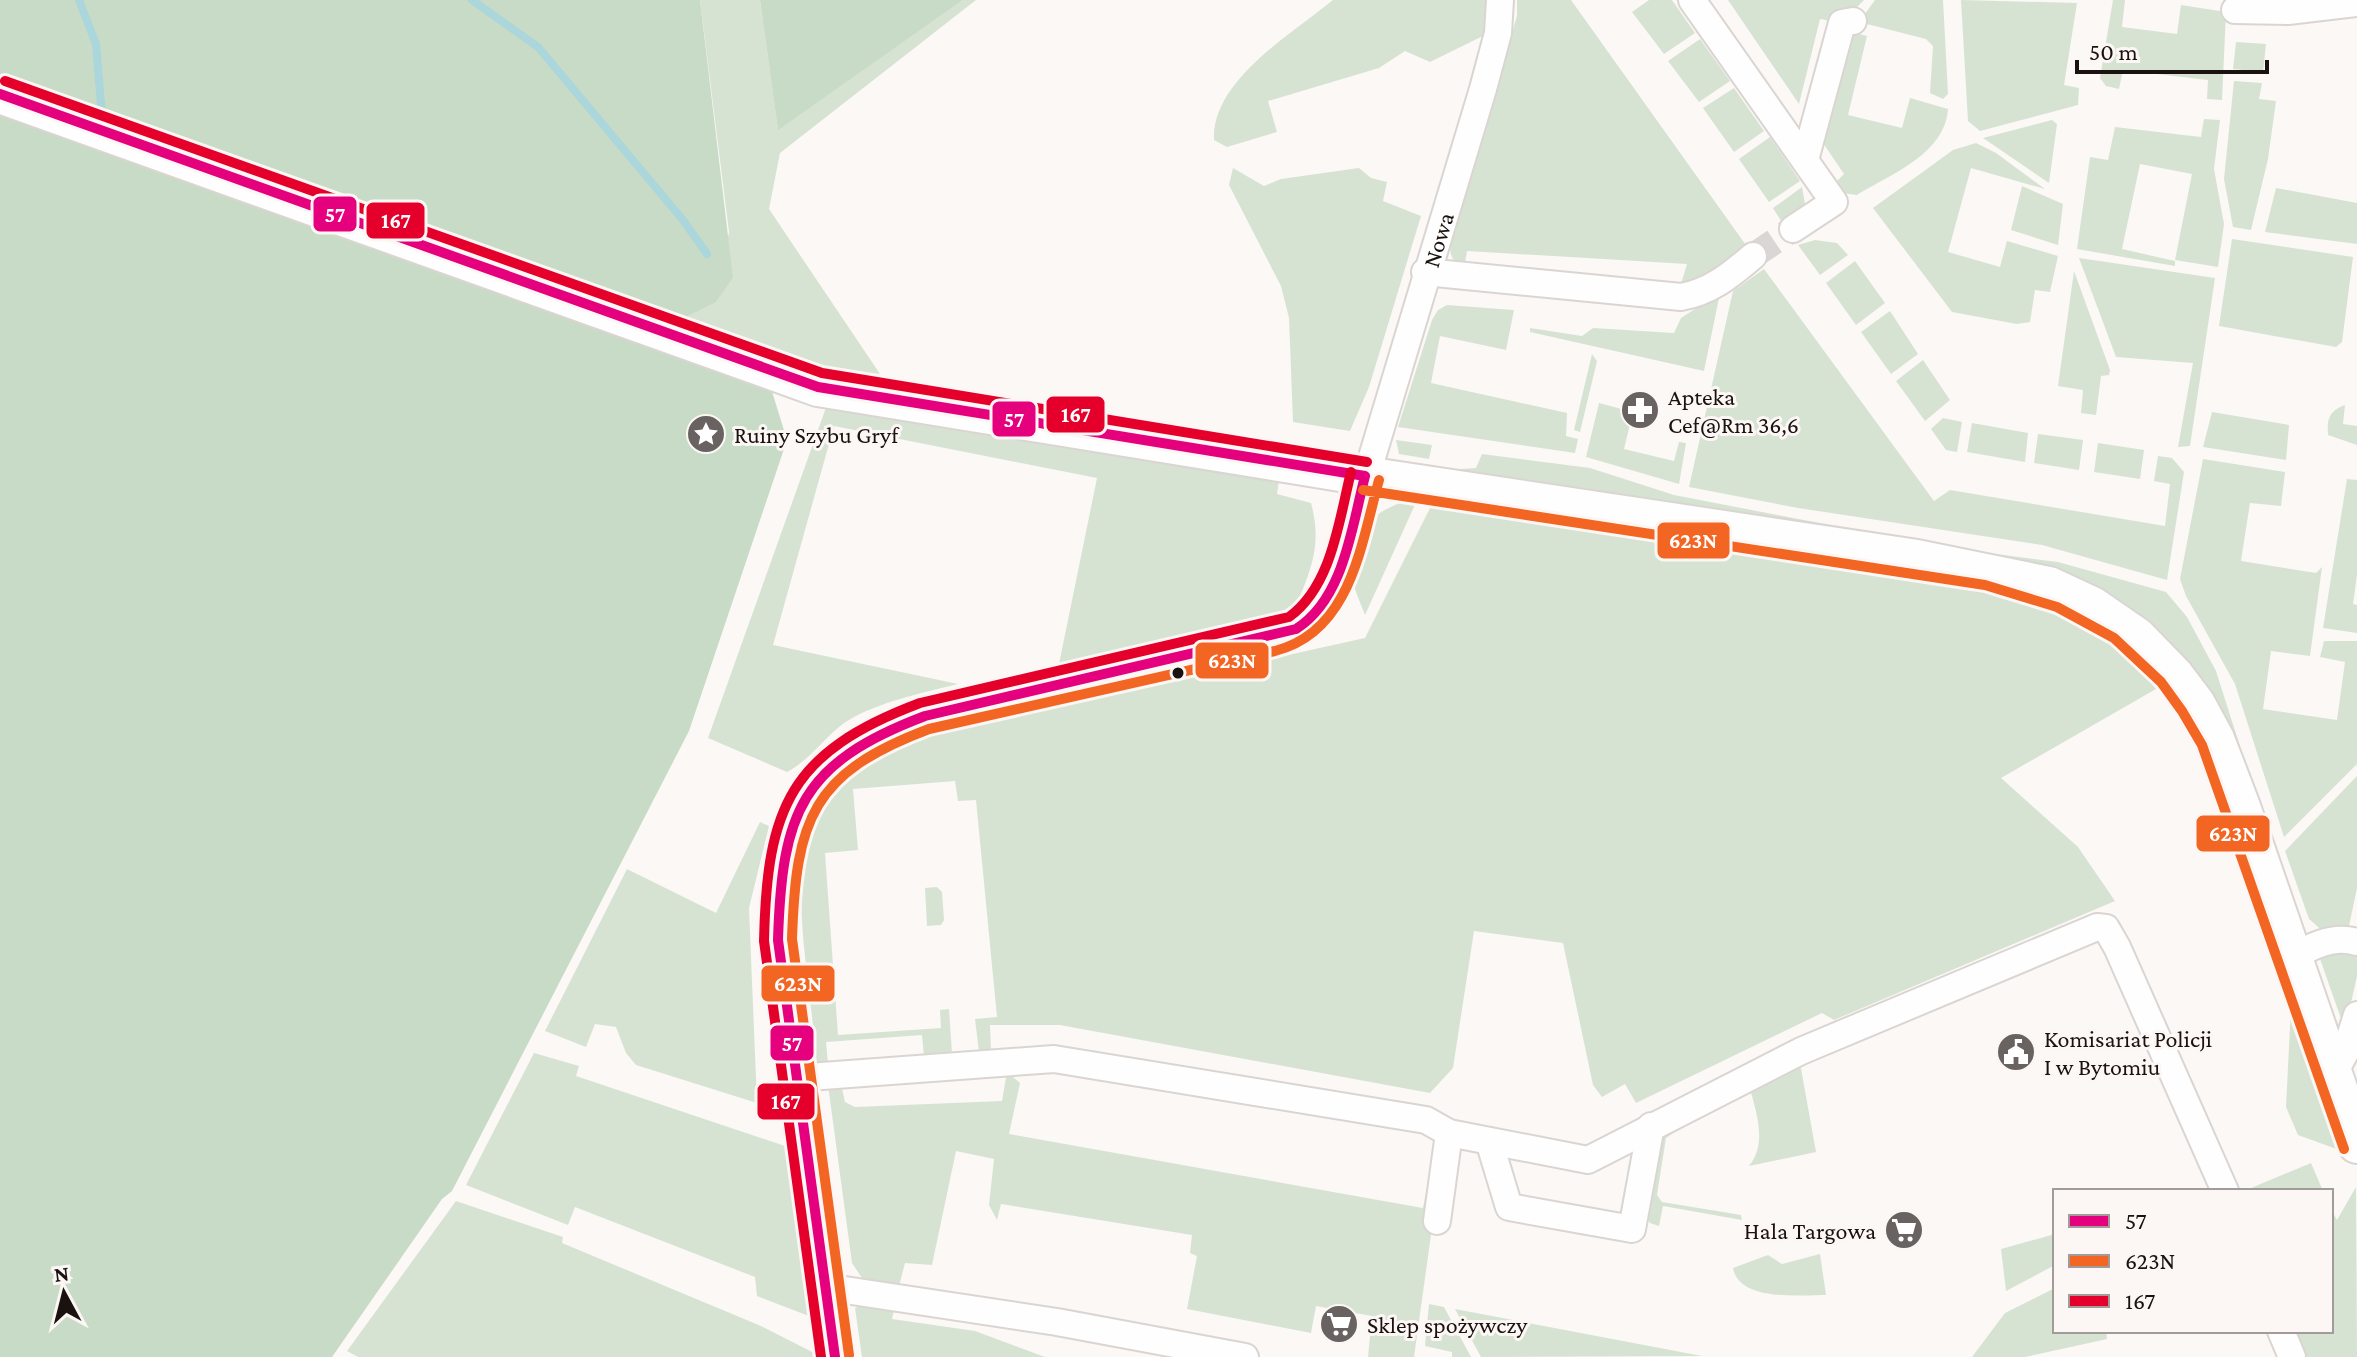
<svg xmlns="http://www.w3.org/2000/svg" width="2357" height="1357" viewBox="0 0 2357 1357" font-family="'Crimson Pro',serif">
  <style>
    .green { fill: #d6e3d3 }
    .forest { fill: #c8dbc6 }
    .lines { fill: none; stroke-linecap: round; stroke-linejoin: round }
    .stream { stroke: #abd6db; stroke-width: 8 }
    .street-tunnel { stroke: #d9d6d3; stroke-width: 26; stroke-dasharray: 26 13; stroke-linecap: butt }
    .street-casing { stroke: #dbd5d2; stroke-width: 30 }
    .secondary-casing { stroke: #dbd5d2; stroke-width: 42 }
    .street { stroke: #fefefe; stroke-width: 26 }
    .secondary { stroke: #fefefe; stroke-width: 38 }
    .bus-1-casing { stroke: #fcf7f5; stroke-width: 16 }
    .bus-2-casing { stroke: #fcf7f5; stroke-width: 16 }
    .bus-3-casing { stroke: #fcf7f5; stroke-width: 16 }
    .bus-1 { stroke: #e5007d; stroke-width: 10 }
    .bus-2 { stroke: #f26522; stroke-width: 10 }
    .bus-3 { stroke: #e4002b; stroke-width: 10 }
    .bus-dot { fill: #19120f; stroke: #fcf7f5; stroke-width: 3 }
    .labels { text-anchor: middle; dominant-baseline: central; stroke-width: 6; stroke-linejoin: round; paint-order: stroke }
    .street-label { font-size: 24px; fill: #19120f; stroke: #fcf7f5 }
    .poi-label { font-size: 24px; fill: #19120f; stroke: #fcf7f5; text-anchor: start }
    .line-badge { stroke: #fcf7f5; stroke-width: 3 }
    .badge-label { font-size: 22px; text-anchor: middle; font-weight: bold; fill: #fff }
  </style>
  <rect width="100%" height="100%" fill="#fbf8f6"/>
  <path class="green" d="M700,0h60l18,129 185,-129h13l-196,153 -11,56 111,165 -76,-7 -128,-45 39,-19 14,-71z
    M1333,0h156l-4,35 -55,27 -25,-11 -26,17 -111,33 9,31 -50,15 -13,-7c-3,-59 79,-107 119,-140z
    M1517,0h54l177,248 -34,27 -33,9 6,-20 -220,-13 -3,18c-19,-11 -14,-24 -10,-43l63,-210z
    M1649,0h23l23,33 -31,21 -32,-42z
    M1728,0h136l-22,23 -22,-4 -21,85z
    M1875,0h68l5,94 -5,5 -13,-6 3,-47 -7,-7 -67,-17z
    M1961,0l116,3 -13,82 15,3 -1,17 -98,26 -12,-10z
    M2113,0h12l-3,27 55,7 4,-29 45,7 -4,88 -15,-1 1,-19 -85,-10 -4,19 -13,-3 -6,-8z
    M1850,32l17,4 -19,79 54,13 8,-30 38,11c-3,45 -57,65 -91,86l-15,-2 -8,-9 10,-10 -21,-31z
    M1700,39l30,42 -31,21 -31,-41z
    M2236,42l30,2 -3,28 -30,-3z
    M2234,81l28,2 -3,16 17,2 -8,58 -17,71 -18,-3 -9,-48z
    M1734,88l30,43 -30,21 -31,-44z
    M2204,119l16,1 -6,49 10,55 -6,43 -43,-7 17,-86 -52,-10 -18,85 53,12v5l-98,-17 13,-92 18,3 7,-33 86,10z
    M2052,120l5,4 -8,59 -66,-45z
    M1770,137l30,44 -31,21 -30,-43z
    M1976,143l20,10 49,36 -74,-21 -23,84 52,15 7,-26 51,15 -8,36 -15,-2 -5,32 -13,2 -65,-12 -79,-104 80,-58z
    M1233,168l31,18 17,-7 78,-11 12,10 16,4 -4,19 38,15 -52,171 -19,44 -57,-9 -4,-104 -8,-32 -52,-101z
    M2022,186l41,18 -5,41 -47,-15z
    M1802,187l3,17 -22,20 -10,-16z
    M2276,188l81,15v41l-92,-12z
    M2232,239l121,18 -11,85 -6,5 -117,-21z
    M1815,240l22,3 11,12 -28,20 -22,-30z
    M2079,258l136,20 -25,168 -12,1 15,-84 -77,-6z
    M1855,261l30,42 -29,22 -30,-42z
    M1764,269l170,232 16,-11 215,36 5,-42 -16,-3 4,-25 14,2 12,14 -17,108 -125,-35 -244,-37 -109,-21 44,-196z
    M2074,271l36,99 -1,5 -8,1 -5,39 -15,-2 2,-23 -25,-4z
    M1720,293l-16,78 -174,-39v-4l52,8 11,-8 81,5 7,-15z
    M1447,305l67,5 -8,40 -66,-14 -9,47 136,30 -1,23 12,3 -3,14 -177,-26 34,-107 6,-10z
    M1890,311l28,43 -27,20 -30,-42z
    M1592,354l5,7 -17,71 -6,-2z
    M1923,360l27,40 -25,21 -29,-40z
    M828,402l452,72 -3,20 34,9c11,40 1,64 -14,101l-27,13 -211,47 38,-186 -263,-52 -61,219 185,39c-35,9 -91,20 -119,43 -18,15 -30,33 -52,45l-79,-34z
    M1599,403l34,9 -9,37 50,12 5,-19 7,1 -7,41 -93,-27z
    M2345,405l-2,19 14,2v19l-29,-10c-1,-16 1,-24 17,-30z
    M2212,412l77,13 -3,35 -83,-13z
    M1943,418l19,4 -5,30 -11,-2 -15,-21z
    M1972,423l56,10 -3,29 -58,-10z
    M2038,434l45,6 -4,30 -45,-7z
    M1396,440l36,5 -3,14 -30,-5z
    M2098,443l46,7 -4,29 -46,-7z
    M1482,454l108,14 84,27 119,23 172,32 93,12 108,30 21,25 29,54 57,179 -161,-251 -664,-129 28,-2z
    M2203,459l82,13 -4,34 -31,-3 -9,58 75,12 6,-6 -12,89 -39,-5 -8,58 74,11 8,-58 -25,-5 4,-16h33v123l-73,73 -49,-153 -49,-88 -6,-17z
    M2347,479l10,1v95l-4,29 4,1v28l-34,-5z
    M1418,498l-53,117c-6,-16 -16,-36 -15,-54 2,-36 36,-57 68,-63z
    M1434,500l536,83 92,27 65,41 29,38 -155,89 77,69 37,54 -281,119 -12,-7 -186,90 -11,-19 -23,13 -9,-12 -30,-142 -89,-12 -21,137 -23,25 -370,-68h-70l1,26 -12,1 -4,-33 22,-2 -21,-217 -18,1 -3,-20 -102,8 5,61 -33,3 13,182 103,-7 -1,-18 9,-1 3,45 -28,2 -2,-21 -96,7 2,22 -12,1c-7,-142 -64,-262 108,-330l441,-97z
    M2357,776v112l-8,38 -24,7 -16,-14 -24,-68z
    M760,822l9,4 -20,82 8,195 -121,-38 -10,-12 -10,-26 -21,-3 -9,23 -41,-16 82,-162 89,44z
    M937,887l5,5 2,28 -3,5 -14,1 -2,-38z
    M2338,951l19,5v20l-12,54 -26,-74z
    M2291,1007l51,144 -44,-16 -12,-28z
    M534,1053l45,13 -3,10 212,71 26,171 -57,-22 -2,-19 -180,-70 -7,18 -102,-40z
    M1800,1063l16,89 -67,14c18,-22 8,-52 1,-77z
    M1007,1072l13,11 -11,51 414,74 10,-52 2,50 -21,151h-46l4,-41 -56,-10 -5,27 -124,-24 10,-53 -7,-3 2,-18 -191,-31 -4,16 -8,-15 5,-46 -38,-8 -24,114 -27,-2 -6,23 -37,-8 -10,-15 -24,-178 13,-1 4,18 10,5 147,-6z
    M1681,1120l1,7 -16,11 -9,57 5,7 79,13 1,5 -79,-14 -4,20 -9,-3 -4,-7 18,-86z
    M2311,1163l12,28h-79z
    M2356,1187l1,170h-51l-11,-26h36v-122l6,11z
    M456,1201l107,36 -1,6 199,83 61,31h-464l-11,-6z
    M2055,1234v31l-49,26 -5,-42z
    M1820,1254l6,41c-25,0 -87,7 -93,-27l35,-13 14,9z
    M2055,1288v43h51l1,8 -82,18h-53l33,-44z
    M865,1304l29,6 -2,9 83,12 70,26h-183l-7,-49z
    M1429,1304l15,3 27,50h-19v-5l-27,-6z
    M1455,1309l247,47 -221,1z"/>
  <path class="forest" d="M0,0h700l33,278 -18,25 -39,19 94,63 17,55 -98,291 -237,460 -10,8 -110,158h-332z
    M760,0h203l-185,130z"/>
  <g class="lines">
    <path class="stream" d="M79,0l17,44 6,72
      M472,0l66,47 145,173 24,34"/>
    <path class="street-tunnel" d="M1753,256l40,-27"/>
    <defs>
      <g id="street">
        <path d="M1692,0l142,202 -41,27"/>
        <path d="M2235,10l53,1 69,-8"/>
        <path d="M1805,160l37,-137 11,-2"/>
        <path d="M1425,272l256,25c29,-5 50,-22 72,-41"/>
        <path d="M2293,958c19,-13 41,-23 64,-16"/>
        <path d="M2334,1073l11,-20 12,-38"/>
        <path d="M795,1078l259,-19 372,61 23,13 139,27 213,-109 296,-124 9,1 11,19 108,244"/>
        <path d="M1489,1141l20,66 123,22 19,-103"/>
        <path d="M1437,1221l12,-88"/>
        <path d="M825,1287l232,35 188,35"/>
        <path d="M2281,1331l11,26"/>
        <path id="s1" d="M835,1357l-57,-417c-8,-194 96,-216 256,-251 80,-17 160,-33 239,-52 32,-12 47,-26 62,-57l148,-491 15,-56 2,-33"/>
      </g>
      <path id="secondary" d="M0,94l818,293 547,89 552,83 132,27 43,20 45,31 37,38 22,29 19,35 26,68 116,337"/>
    </defs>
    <use href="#street" class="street-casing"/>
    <use href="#secondary" class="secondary-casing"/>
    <use href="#street" class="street"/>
    <use href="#secondary" class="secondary"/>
    <defs>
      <path id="bus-1" d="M0,94l818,293 547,89
        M835,1357l-57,-417c4,-128 23,-177 147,-224l371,-87c48,-30 56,-103 69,-153"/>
      <path id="bus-2" d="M1363,490l622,95 72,22 57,31 47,44 21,29 20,34 142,404
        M849,1355l-57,-416c4,-120 20,-166 137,-210l346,-78c76,-19 86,-107 104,-171"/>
      <path id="bus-3" d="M5,81l817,292 545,89
        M821,1357l-57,-416c3,-134 26,-189 156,-238l369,-86c43,-31 50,-97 62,-145"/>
    </defs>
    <use href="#bus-1" class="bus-1-casing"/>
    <use href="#bus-2" class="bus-2-casing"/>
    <use href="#bus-3" class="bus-3-casing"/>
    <use href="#bus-1" class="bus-1"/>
    <use href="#bus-2" class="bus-2"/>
    <use href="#bus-3" class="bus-3"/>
  </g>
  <defs>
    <symbol id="pharmacy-disc" viewBox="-11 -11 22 22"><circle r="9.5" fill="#686260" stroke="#fcf7f5"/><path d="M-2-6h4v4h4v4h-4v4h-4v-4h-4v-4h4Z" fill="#fff"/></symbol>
    <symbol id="sight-disc" viewBox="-11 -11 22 22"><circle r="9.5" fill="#686260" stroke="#fcf7f5"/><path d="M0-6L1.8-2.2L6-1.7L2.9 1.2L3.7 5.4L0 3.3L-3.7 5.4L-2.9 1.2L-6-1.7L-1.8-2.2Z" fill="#fff"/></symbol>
    <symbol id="civic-disc" viewBox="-11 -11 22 22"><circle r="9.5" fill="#686260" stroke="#fcf7f5"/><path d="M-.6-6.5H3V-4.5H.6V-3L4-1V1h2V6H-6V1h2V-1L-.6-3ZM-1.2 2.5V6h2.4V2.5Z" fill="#fff"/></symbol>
    <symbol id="supermarket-disc" viewBox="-11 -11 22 22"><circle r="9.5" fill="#686260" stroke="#fcf7f5"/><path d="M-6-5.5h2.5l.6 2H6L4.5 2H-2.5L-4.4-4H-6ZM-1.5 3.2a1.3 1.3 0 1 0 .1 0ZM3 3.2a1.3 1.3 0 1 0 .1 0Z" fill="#fff"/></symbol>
  </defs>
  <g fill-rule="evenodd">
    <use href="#pharmacy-disc" x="1618" y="388" width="44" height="44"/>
    <use href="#sight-disc" x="684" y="412" width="44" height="44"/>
    <use href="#civic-disc" x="1994" y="1030" width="44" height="44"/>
    <use href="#supermarket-disc" x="1882" y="1208" width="44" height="44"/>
    <use href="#supermarket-disc" x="1317" y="1302" width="44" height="44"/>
  </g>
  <circle class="bus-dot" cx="1178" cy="673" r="7"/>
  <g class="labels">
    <g class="street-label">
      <text stroke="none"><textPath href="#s1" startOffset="1516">Nowa</textPath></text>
    </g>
    <g class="poi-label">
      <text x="1668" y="396">Apteka<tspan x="1668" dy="28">Cef@Rm 36,6</tspan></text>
      <text x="734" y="434">Ruiny Szybu Gryf</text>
      <text x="2044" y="1038">Komisariat Policji<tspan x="2044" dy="28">I w Bytomiu</tspan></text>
      <text x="1876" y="1230" text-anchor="end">Hala Targowa</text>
      <text x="1367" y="1324">Sklep spożywczy</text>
    </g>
  </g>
  <g class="line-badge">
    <rect x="312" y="195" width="46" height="38" rx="8" fill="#e5007d"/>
    <rect x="365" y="201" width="61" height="39" rx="8" fill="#e4002b"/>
    <rect x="1045" y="395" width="61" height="39" rx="8" fill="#e4002b"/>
    <rect x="991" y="400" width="46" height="38" rx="8" fill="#e5007d"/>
    <rect x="1656" y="521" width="75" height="39" rx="8" fill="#f26522"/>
    <rect x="1194" y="641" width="76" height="39" rx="8" fill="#f26522"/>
    <rect x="2195" y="814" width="76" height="39" rx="8" fill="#f26522"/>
    <rect x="760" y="964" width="76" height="39" rx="8" fill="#f26522"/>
    <rect x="769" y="1024" width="46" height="38" rx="8" fill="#e5007d"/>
    <rect x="756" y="1082" width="60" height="39" rx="8" fill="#e4002b"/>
  </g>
  <g class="badge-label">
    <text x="335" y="222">57</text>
    <text x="396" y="228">167</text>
    <text x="1076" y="422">167</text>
    <text x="1014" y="427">57</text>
    <text x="1693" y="548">623N</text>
    <text x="1232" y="668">623N</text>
    <text x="2233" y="841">623N</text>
    <text x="798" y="991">623N</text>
    <text x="792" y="1051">57</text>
    <text x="786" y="1109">167</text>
  </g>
  <rect x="2053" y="1189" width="280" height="144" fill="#fcf7f5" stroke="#a19b99" stroke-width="2"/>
  <rect x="2069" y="1215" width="40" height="12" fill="#e5007d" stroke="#a19b99" stroke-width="2"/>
  <text x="2125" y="1229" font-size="24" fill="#19120f">57</text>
  <rect x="2069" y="1255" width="40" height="12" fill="#f26522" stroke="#a19b99" stroke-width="2"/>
  <text x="2125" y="1269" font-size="24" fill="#19120f">623N</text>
  <rect x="2069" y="1295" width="40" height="12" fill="#e4002b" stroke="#a19b99" stroke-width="2"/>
  <text x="2125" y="1309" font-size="24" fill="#19120f">167</text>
  <g transform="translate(64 1293) rotate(353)" stroke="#fcf7f5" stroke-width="6" paint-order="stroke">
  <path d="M0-6L14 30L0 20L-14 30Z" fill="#19120f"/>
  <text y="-12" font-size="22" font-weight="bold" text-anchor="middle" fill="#19120f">N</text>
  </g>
  <path d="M2077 60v12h190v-12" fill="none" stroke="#19120f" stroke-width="4"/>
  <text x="2089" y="60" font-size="24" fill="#19120f" stroke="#fcf7f5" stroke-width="6" paint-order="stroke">50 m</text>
</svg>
